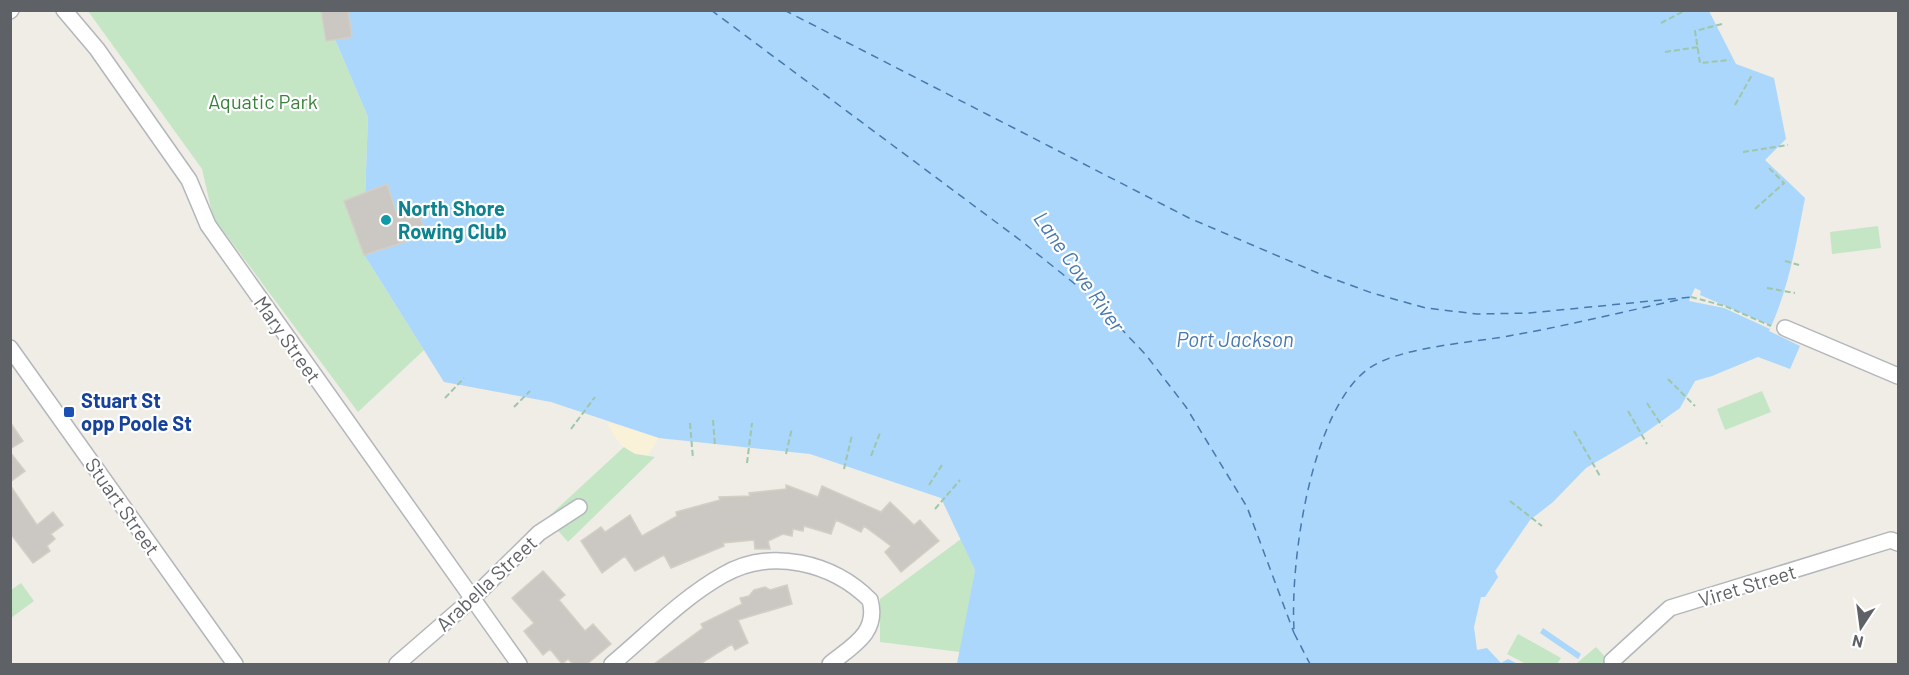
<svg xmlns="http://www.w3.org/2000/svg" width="1909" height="675" viewBox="0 0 1909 675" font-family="Barlow,sans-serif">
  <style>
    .green { fill: #c4e6c5 }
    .sand { fill: #f9f2d8 }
    .water { fill: #aad7fb }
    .pier { fill: #efede6 }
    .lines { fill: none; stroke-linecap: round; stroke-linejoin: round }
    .ferry { stroke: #4778ae; stroke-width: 1.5; stroke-dasharray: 8 6; stroke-linecap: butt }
    .building { fill: #cbc8c4; stroke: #d4cfc5; stroke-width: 1.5 }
    .minor-casing { stroke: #b3b6ba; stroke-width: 18 }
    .path { stroke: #9ec6aa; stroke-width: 2; stroke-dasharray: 6 3; stroke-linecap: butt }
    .minor { stroke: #fff; stroke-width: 15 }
    .culture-dot { fill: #0f9aa8; stroke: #fff; stroke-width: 2 }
    .transit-dot { fill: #1a4fb4; stroke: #fff; stroke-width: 2 }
    .labels { text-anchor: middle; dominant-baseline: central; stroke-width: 4.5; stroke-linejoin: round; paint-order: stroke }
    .park-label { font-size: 20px; fill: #39823d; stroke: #fff }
    .culture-label { font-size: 20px; font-weight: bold; fill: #0d838f; stroke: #fff; text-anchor: start }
    .street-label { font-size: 20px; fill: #5e6166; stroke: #fff }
    .transit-label { font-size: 20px; font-weight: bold; fill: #164399; stroke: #fff; text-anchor: start }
    .water-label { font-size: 21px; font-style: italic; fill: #4778ae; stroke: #fff }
  </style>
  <rect width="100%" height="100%" fill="#efede6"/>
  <path class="green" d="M88,11h235l45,106 -5,136 61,97 -66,62 -145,-195 -11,-48z
    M1878,226l3,22 -49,6 -2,-22z
    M1762,391l9,21 -46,18 -8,-21z
    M624,447l11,7 20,3 -87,85 -21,-24z
    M961,539l14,31 -15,82 -80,-10v-43z
    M21,583l13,18 -23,17v-28z
    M1518,634l43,24 -4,6h-31l-19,-10z
    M1596,647l16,17h-36z"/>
  <path class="sand" d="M607,422l52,16 -11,17c-22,-1 -32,-13 -41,-33z"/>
  <path class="water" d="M323,11h1386l27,53 38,14 12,61 -21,21 40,38c-9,46 -16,90 -36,133l31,15 -10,23 -32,-12 -46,19 -17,5 -15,27 -38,27 -56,33 -33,34 -23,18 -35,51 3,6 -13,20h-4l-7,30 3,23 10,-2 14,15 7,-4 10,5h-561l18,-94 -34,-72 -131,-44 -151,-16 -108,-36 -107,-20 -81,-129 5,-136z
    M1543,628l38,26 -3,5 -38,-26z"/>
  <path class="pier" d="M1695,288l6,3 -1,4 72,31 -2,3 -46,-21 -35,-7z"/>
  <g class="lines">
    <path class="ferry" d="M711,10l309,230 70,56 56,59 40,52 61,100 47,126
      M784,10l405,208 131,56 52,19 54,15 51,6 52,-1 162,-16
      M1294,629c-4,-68 17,-218 74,-260 32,-23 106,-26 146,-34 56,-10 112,-24 169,-36
      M1294,633l16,31"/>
  </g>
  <path class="building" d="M321,10h27l4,27 -26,4z
    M387,184l10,30 20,-7 6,19 -20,8 2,8 -41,13 -20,-54z
    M10,422l13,19 -13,8z
    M10,452l15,19 -15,11z
    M10,485l27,40 16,-13 10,13 -12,9 4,5 -8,7 3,5 -17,12 -23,-30z
    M786,485l32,12 4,-11 59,26 9,-10 24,23 6,-5 19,21 -38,31 -16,-20 6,-6 -27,-20 -3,6 -25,-12 -5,14 -27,-8 -1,5 -10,-2 -1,7 -9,-2 -15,7 2,8h-15l-1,-9 -31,3 1,3 -53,22 -7,-13 -29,16 -10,-15 -23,17 -21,-32 20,-14 4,5 25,-17 12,21 35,-20 -1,-4 44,-12 -1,-3 31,-1 -1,-3 37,-4z
    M543,571l22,24 -6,5 26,31 8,-7 18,20 -24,20h-14l-5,-5 -6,5 -12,-15 -7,6 -19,-24 10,-8 -22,-25z
    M787,585l5,19 -54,16 10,23 -13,7 -3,-6 -32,20h-46l49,-36 -2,-4 41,-20 -2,-6 9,-2 5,-6 11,-3 5,3z"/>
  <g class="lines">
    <defs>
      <path id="minor" d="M64,10l33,39 92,131 19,45 311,439
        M10,11l1,-1
        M1785,328l113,48
        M10,348l225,316
        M1612,661l58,-53 221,-68 7,3
        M397,664l75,-65 67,-66 40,-26
        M612,664c36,-30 70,-66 111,-89 48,-28 110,-12 147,25 9,33 -18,46 -40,64"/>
    </defs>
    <use href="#minor" class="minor-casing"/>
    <path class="path" d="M1661,23l25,-13
      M1722,24l-27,7 5,32 30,-3
      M1665,52l33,-5
      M1735,105l17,-30
      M1743,152l45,-7
      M1755,209l29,-26 -16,-16
      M1785,261l14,4
      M1767,288l28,5
      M1691,297l34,9 46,20
      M1668,379l27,27
      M445,398l19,-20
      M1647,403l15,23
      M514,407l16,-16
      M1628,411l19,33
      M713,420l2,26
      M690,423l3,36
      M571,429l24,-32
      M1574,431l26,45
      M786,454l6,-26
      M871,456l9,-23
      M747,463l5,-40
      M844,469l8,-34
      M929,485l13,-20
      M1510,501l32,25
      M935,509l25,-29"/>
    <use href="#minor" class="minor"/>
  </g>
  <circle class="culture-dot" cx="386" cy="220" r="6"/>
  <rect class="transit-dot" x="63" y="406" width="12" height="12" rx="3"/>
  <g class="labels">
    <g class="park-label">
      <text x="263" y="101">Aquatic Park</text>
    </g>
    <g class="culture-label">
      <text x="398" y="208">North Shore<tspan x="398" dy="23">Rowing Club</tspan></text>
    </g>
    <g class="street-label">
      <text transform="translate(288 339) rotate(55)">Mary Street</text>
      <text transform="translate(123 506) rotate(55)">Stuart Street</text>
      <text transform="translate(486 583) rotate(-43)">Arabella Street</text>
      <text transform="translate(1747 585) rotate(-17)">Viret Street</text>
    </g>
    <g class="transit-label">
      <text x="81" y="400">Stuart St<tspan x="81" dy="23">opp Poole St</tspan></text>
    </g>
    <g class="water-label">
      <text transform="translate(1080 271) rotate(55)">Lane Cove River</text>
      <text x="1235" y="338">Port Jackson</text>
    </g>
  </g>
  <rect width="1909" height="675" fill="none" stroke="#5e6166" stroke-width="24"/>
  <g transform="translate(1861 627) rotate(193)" stroke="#ffffff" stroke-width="4.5" paint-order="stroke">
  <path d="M0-4.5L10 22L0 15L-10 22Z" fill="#5e6166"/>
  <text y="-9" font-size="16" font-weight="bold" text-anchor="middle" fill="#5e6166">N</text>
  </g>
</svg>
